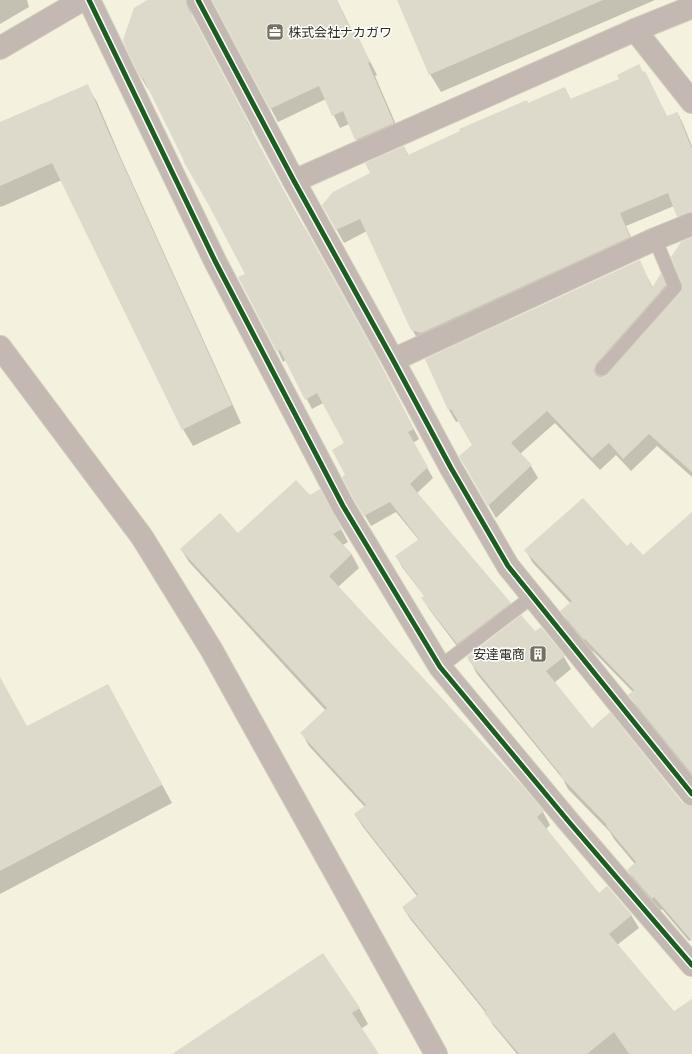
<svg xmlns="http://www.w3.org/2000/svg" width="692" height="1054" viewBox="0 0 692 1054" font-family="'IBM Plex Sans','Noto Sans JP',sans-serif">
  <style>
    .shadow { fill: #0003 }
    .building { fill: #dddacc }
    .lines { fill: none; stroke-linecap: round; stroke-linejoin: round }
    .service-casing { stroke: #d0cdbe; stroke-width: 15 }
    .minor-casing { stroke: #d0cdbe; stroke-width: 24 }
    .tertiary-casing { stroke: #d0cdbe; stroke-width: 24 }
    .service { stroke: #c3b8b2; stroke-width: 13 }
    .minor { stroke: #c3b8b2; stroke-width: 22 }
    .tertiary { stroke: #c3b8b2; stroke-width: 22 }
    .cycleway-casing { stroke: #fff; stroke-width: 8 }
    .cycleway { stroke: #1b5e20; stroke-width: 5 }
    .labels { text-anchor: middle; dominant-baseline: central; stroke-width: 3; stroke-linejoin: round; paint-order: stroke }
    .poi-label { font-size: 13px; fill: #2f2c1f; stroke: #fff; text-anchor: start }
  </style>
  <rect width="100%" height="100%" fill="#f5f1df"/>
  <path class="shadow" d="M0,0h27l2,7 -29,17z
    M149,0h40l3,5 -1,6 1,6 60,113 -1,1 53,97 73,130 42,81 -6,4 20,35 -17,16 94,109 6,10 -53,41 -34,-45 -6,-10 2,-2 -23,-30 -6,-11 23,-16 -23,-28 -25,14 -28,-49 4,-2 -1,-32 -23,-40 -11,6 -26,-49 -3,2 -5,-11 -32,-77 -97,-186 -1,1 -6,-10 -18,-39z
    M213,0h124l15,31 2,-1 23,45 -2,1 26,60 -37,17 -15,-29 -9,4 -14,-29 -48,23z
    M398,0h257l-214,92 -11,-18z
    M644,72l26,50 7,-10 6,12 9,22v81l-7,2 -11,-23 -48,20 11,24 -218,92 -7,-13 -45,-98 -23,12 -21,-38 48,-31 33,-27 5,9 156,-68 6,12z
    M87,86l10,16 23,54 121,267 -48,23 -10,-17 -121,-249 -61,27 -1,-1v-83z
    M692,239v238l-35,-31 -26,25 -15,-16 -16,15 -45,-47 -35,31 11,12 7,12 -42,40 -36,-61 13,-12 -14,-24 -3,1 -7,-12 190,-149 14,27 8,-13 11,24 -70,79 3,-1 77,-84 2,-5z
    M320,490l28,52 -5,3 9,10 7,13 -21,19 182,197 23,28 7,13 -4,4 53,65 32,21 8,13 -22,17 57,68 18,-12v53h-175l-24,-29 -7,-12 -75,-93 -8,-12 14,-12 -54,-69 -8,-12 10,-8 -56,-61 -7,-13 24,-22 -137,-149 -8,-13 57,-15z
    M692,513v263l-55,-68 -7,-13 3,-3 -40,-41 -1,1 -23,-28 -7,-13 9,-7 -38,-41 -7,-12 101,-4 16,10z
    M535,633l29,24 7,12 -17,14 38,47 90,73 6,4h4v132l-3,2 -27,-32 -2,2 -25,-28 -7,-13 7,-6 -21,-25 -4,-7 -42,-43 -5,-10 -86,-105 -7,-14z
    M0,679l27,49 81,-43 64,118 -172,91z
    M359,1008l9,16 -7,5 17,25h-204z"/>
  <path class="building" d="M147,0h39l1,6 60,114h-1l57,107 1,-1 67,120 43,83 -6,3 20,35 -18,17 101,119 -54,41 -36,-46 3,-2 -29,-40 24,-17 -29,-37 -26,14 -10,-16 -12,-23 3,-2 -13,-25 12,-7 -27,-50 -12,7 -25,-50 -3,2 -39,-75 7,-3 -38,-72 -24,-41h1l-41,-83 -2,1 -16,-33 -2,-6 11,-32z
    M212,0h125l14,31 4,-2 15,33 -2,1 26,60 -39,17 -12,-29 -11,5 -13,-30 -49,23z
    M397,0h206l-174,75z
    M639,64l4,8 2,-1 22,45 10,-4 15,37v63l-15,5 -9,-24 -48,20 10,24 -209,96 -10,-3 -51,-111 -24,11 -14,-25 11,-13 37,-19 -5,-10 39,-17 4,9 52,-24 -1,-2 68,-29 1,3 37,-16 5,12 49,-20 -2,-4z
    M88,84l23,54 121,267 -50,25 -130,-267 -52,23v-64z
    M692,237v235l-43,-38 -26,25 -14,-16 -17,15 -45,-47 -36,32 21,22 -44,41 -29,-50 13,-11 -21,-36 -3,1 -23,-51 215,-99 12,28 9,-15 5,12 -70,79 -2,7 2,4 4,2 5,-1 76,-84 2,-4 -1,-4 -11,-27 10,-15z
    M296,480l14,15 10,-6 22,40 -9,5 19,20 -23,22 191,207 24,28 -7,6 62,76 8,-7 25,29 -23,19 65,77 18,-12v55h-63l-15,-22 -27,22h-68l-35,-41 2,-2 -84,-104 16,-12 -64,-81 12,-9 -66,-72 27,-25 -147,-159 40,-36 18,20z
    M583,498l44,48 4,-4 12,13 49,-43v262l-64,-79 6,-5 -49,-51 -1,1 -24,-29 12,-10 -48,-51z
    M521,615l14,16 6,-4 24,29 -19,15 46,57 18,-16 72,90 5,3 5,1v135l-38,-44 -2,2 -25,-29 9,-8 -30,-36 1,-1 -47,-49 1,-1 -92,-114 -2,-4z
    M0,677l27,49 81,-42 54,101 -162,86z
    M323,953l37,55 -8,5 27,41h-207z"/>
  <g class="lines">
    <defs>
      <path id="service" d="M602,369l73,-82 -20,-48
        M440,667l93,-71"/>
      <path id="minor" d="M89,0l126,261 128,245 97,161 129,155 123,143
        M198,0l96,181 99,179 58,108 57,98 184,228
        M635,30l57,72
        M393,360l262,-121 37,-15"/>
      <path id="tertiary" d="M0,48l82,-48
        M294,181l341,-151 57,-23
        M0,347l142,190 69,112 225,405"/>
    </defs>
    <use href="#service" class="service-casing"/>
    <use href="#minor" class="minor-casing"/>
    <use href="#tertiary" class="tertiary-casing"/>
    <use href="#service" class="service"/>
    <use href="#minor" class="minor"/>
    <use href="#tertiary" class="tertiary"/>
    <defs>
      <path id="cycleway" d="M89,0l126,261 128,245 97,161 129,155 123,143
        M198,0l96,181 99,179 58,108 57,98 184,228"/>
    </defs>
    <use href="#cycleway" class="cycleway-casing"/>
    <use href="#cycleway" class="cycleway"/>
  </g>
  <defs>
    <symbol id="office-square" viewBox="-11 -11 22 22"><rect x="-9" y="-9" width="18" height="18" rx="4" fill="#747162" stroke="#fff"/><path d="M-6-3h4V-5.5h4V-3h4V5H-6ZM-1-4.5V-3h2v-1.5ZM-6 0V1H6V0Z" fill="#fff"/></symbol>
    <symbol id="building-square" viewBox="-11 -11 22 22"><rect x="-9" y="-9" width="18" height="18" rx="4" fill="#747162" stroke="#fff"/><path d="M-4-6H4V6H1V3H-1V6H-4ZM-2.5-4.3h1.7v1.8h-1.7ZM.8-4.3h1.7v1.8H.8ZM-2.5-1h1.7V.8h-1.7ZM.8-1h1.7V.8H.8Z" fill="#fff"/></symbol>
  </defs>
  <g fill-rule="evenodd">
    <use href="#office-square" x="265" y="22" width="20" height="20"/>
    <use href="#building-square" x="528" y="644" width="20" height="20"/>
  </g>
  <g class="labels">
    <g class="poi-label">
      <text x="288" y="32">株式会社ナカガワ</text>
      <text x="525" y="654" text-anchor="end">安達電商</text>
    </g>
  </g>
</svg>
